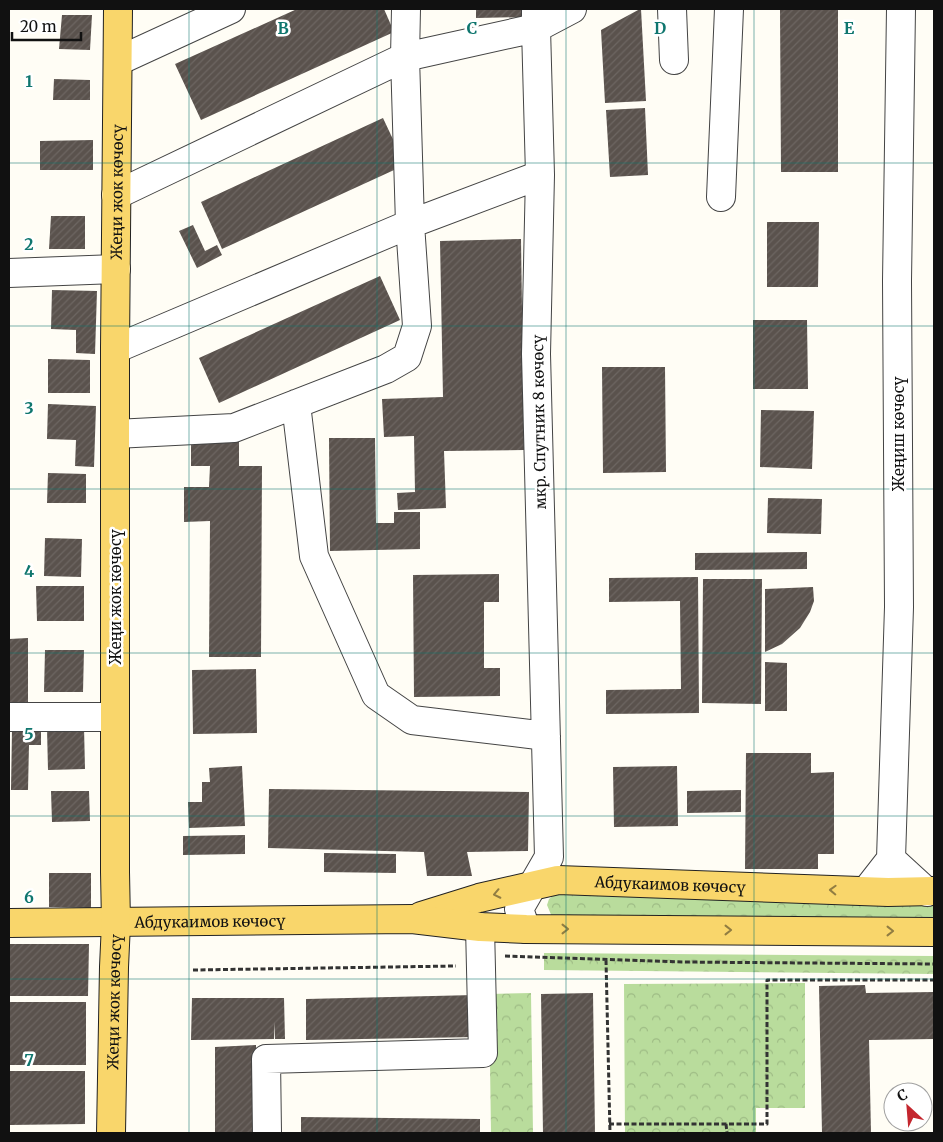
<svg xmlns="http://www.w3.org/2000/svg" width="943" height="1142" viewBox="0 0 943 1142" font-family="Merriweather,serif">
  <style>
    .forest { fill: url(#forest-crowns) }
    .building { fill: url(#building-hatch) }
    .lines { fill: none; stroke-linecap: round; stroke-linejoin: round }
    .minor-casing { stroke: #444; stroke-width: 30 }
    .major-casing { stroke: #222; stroke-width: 30 }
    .path { stroke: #333; stroke-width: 3; stroke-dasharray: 5 2.5; stroke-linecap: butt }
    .minor { stroke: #fff; stroke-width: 28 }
    .major { stroke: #f9d66b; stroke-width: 28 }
    .oneway { stroke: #917d42 }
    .grid { fill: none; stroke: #0f766e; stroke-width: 1; stroke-opacity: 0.55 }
    .labels { text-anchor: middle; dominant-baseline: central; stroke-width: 5; stroke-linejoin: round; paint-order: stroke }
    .street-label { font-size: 15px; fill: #111; stroke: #fff }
    .grid-label { font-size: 16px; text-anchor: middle; font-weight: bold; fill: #0f766e; stroke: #fff; stroke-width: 5; stroke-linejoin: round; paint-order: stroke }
  </style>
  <defs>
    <pattern id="forest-crowns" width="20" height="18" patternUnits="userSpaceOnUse" patternTransform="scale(1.25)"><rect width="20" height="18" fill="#b9dc9c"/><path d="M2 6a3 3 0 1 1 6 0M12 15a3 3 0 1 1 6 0" fill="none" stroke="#9ebc85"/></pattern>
    <pattern id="building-hatch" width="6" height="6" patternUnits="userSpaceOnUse" patternTransform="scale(1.25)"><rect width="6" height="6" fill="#5a524d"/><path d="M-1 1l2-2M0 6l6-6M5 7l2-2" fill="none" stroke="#6d6662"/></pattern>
  </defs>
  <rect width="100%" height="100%" fill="#fffdf5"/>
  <path class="forest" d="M554,895l380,3v22l-382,-3 -5,-12 2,-6z
    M544,953l390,3v18l-390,-4z
    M805,983v125h-49v25h-131l-1,-149z
    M531,993l2,140h-42l-2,-139z"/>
  <path class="building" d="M297,9h87l10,23 -193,88 -26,-56z
    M476,9h52v8l-52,1z
    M640,9h1l5,92 -41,2 -4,-73z
    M780,9h58v163h-57z
    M62,15h30l-2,35 -31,-1z
    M54,79l36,1v20h-37z
    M645,108l3,67 -38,2 -4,-67z
    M383,118l22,47 -183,84 -21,-47z
    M93,140v30h-53v-29z
    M51,216h34v33h-36z
    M767,222h52l-1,65h-51z
    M193,225l12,26 12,-6 5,10 -25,13 -18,-37z
    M521,239l3,211 -80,1 2,57 -48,2 -1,-17 18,-1 -1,-56 -30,1 -2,-38 61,-2 -3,-156z
    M380,276l20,44 -181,83 -20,-45z
    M52,290l45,1 -2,63 -19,-1v-23l-25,-1z
    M753,320h54l1,69h-55z
    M48,359l42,1v33h-42z
    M602,367h63l1,105 -63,1z
    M48,404l48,2 -2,61 -19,-1 1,-26 -29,-1z
    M761,410l53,1 -2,58 -52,-2z
    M329,438h46l1,85h18v-11h26v37l-90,2z
    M191,442h48v24h23l-1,191h-52l1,-136 -26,1v-35h25l1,-21h-19z
    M48,473l38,1v29h-39z
    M768,498l54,1 -1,35 -54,-1z
    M45,538l37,1 -1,38 -37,-1z
    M807,552v17l-112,1v-17z
    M499,574v28h-15v66h16v28l-86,1 -1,-122z
    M698,577l1,136 -93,1v-24l75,-1 -1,-88 -71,1v-24z
    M703,579h59l-1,125 -59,-1z
    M36,586h48v35h-47z
    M813,587l1,14 -4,11 -10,16 -18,16 -17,8v-63z
    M28,638v66h-19v-65z
    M45,650h39l-1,42h-39z
    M765,662l22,1v48h-22z
    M256,669l1,64 -64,1 -1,-64z
    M84,727l1,42 -37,1 -1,-42z
    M12,729h29v16h-12l-1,45h-17z
    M746,753h65v20l23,-1v82h-16v15h-73z
    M242,766l3,60 -56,2 -1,-26h14v-20h8l-1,-14z
    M677,766l1,60 -64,1 -1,-60z
    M269,789l260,3 -1,59 -61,1 5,24h-45l-3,-24 -156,-4z
    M741,790v22l-54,1v-22z
    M51,791h38l1,30 -38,1z
    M245,835v19l-62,1v-19z
    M324,853l72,1v19l-72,-1z
    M49,873h42v35l-42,-1z
    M9,944h80l-1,52h-79z
    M865,985l1,8 68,-1v47l-65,1 2,93h-49l-3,-147z
    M593,993l2,140h-52l-2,-139z
    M475,995l1,42 -170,3v-41z
    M192,998h92l1,41h-10l-1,-17v17l-83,1z
    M9,1002h77v63h-77z
    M256,1045l1,88h-42v-86z
    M10,1071h75v53l-75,1z
    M301,1117l179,2v14h-179z"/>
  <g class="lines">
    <defs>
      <path id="minor" d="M672,9l2,51
        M118,61l113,-52
        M116,195l289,-138 131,-29v-17
        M721,197l8,-188
        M9,273l107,-4
        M115,349l295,-125 130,-49
        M296,404l18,152 62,139 36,25 134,16
        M115,434l119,-6 152,-59 21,-12 10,-31 -7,-102 -5,-167 1,-48
        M9,717h106
        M891,859l36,33
        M866,891l25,-32 8,-252 -2,-326 4,-272
        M526,929l-7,-20 30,-52 -13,-503 4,-179 -4,-147 36,-19
        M267,1133l-1,-74 217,-6 -3,-126"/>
      <g id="major">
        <path id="s1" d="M421,916l58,-18 79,-18 330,12 46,-1"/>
        <path id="s2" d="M9,923l403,-4 68,8 46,2 408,3"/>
        <path id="s3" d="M111,1133l3,-166 2,-44 -1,-51v-523l3,-340"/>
      </g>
    </defs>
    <use href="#minor" class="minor-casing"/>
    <use href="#major" class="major-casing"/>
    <path class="path" d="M505,956l177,6 252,2
      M606,960l4,173
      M193,970l263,-4
      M609,1124h158v-144h167
      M726,1124l1,9"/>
    <use href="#minor" class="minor"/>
    <use href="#major" class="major"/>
  </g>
  <defs><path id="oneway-chevron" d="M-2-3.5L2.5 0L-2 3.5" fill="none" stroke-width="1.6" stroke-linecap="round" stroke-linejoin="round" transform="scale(1.25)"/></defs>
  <g class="oneway">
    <use href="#oneway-chevron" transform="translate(833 890) rotate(-178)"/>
    <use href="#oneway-chevron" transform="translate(497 894) rotate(168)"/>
    <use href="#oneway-chevron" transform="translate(565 929)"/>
    <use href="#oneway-chevron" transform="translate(728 930)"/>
    <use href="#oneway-chevron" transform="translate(890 931)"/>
  </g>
  <path class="grid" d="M189,9v1124M377,9v1124M566,9v1124M754,9v1124M9,163h925M9,326h925M9,489h925M9,653h925M9,816h925M9,979h925"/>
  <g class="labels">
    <g class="street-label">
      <text stroke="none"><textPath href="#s3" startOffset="941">Жеңи жок көчөсү</textPath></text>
      <text transform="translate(539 422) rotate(-91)">мкр. Спутник 8 көчөсү</text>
      <text transform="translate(898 434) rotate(-90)">Жеңиш көчөсү</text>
      <text transform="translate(115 597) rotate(-90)">Жеңи жок көчөсү</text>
      <text stroke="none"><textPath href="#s1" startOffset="254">Абдукаимов көчөсү</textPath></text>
      <text stroke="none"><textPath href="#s2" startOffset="201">Абдукаимов көчөсү</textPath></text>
      <text stroke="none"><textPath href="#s3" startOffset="131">Жеңи жок көчөсү</textPath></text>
    </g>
  </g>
  <g class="grid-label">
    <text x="283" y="34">B</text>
    <text x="472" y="34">C</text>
    <text x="660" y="34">D</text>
    <text x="849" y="34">E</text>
    <text x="29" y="87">1</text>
    <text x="29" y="250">2</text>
    <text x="29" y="414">3</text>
    <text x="29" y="577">4</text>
    <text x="29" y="740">5</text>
    <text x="29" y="903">6</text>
    <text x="29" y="1066">7</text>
  </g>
  <rect width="943" height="1142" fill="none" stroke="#111111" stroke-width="20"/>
  <g transform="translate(908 1107) rotate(334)"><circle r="24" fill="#ffffff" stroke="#a0a0a0"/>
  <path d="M0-4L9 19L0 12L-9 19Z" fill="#c4262e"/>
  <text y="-8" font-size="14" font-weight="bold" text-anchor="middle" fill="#111111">С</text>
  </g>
  <path d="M12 32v8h69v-8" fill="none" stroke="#111111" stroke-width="2.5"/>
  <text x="20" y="32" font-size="15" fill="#111111" stroke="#ffffff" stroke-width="4" paint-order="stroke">20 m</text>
</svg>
